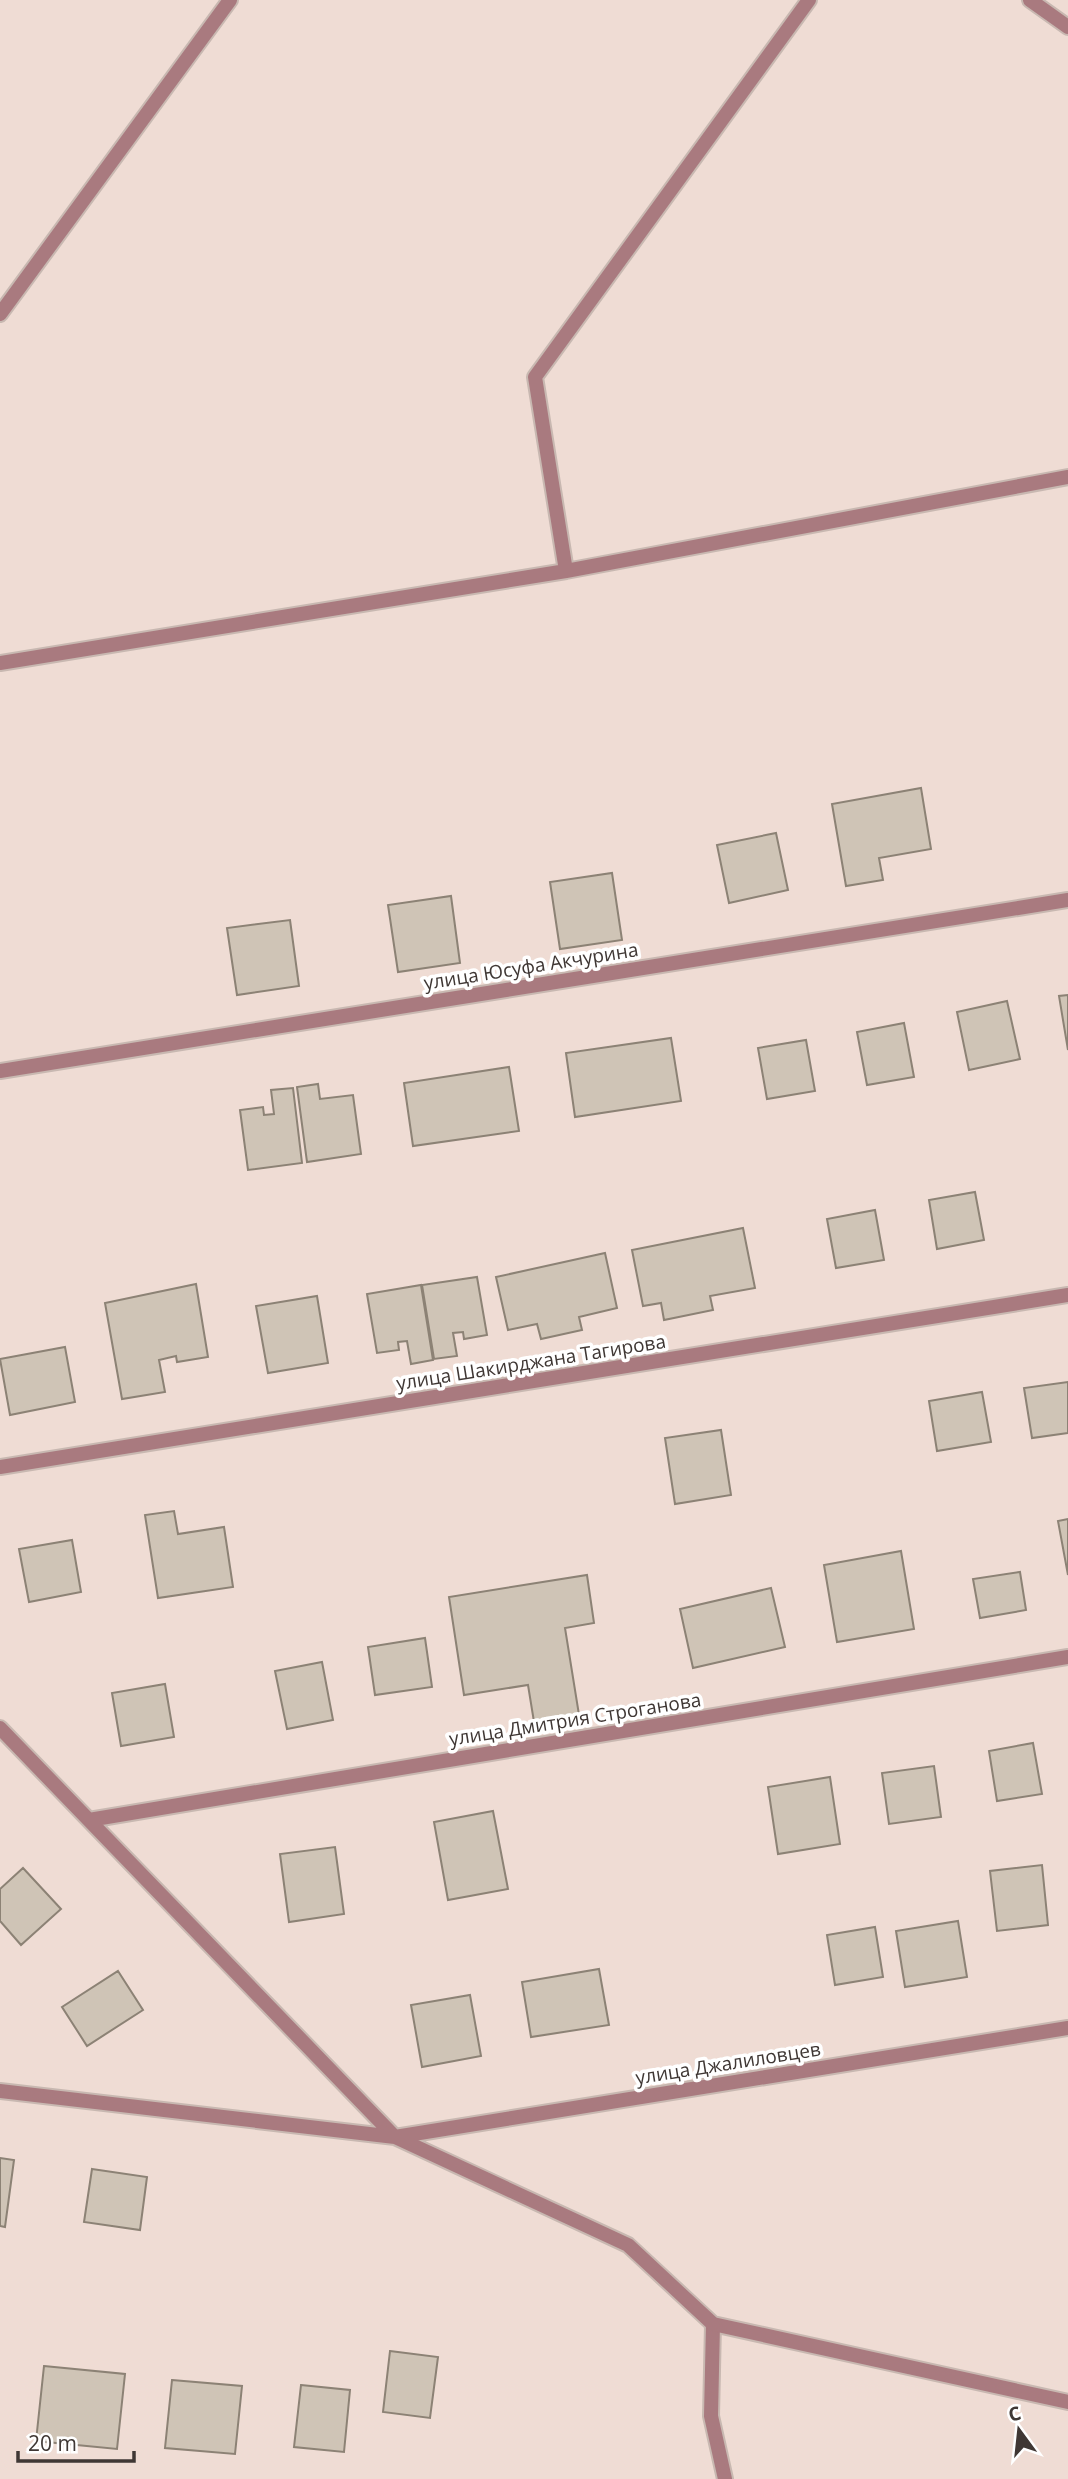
<svg xmlns="http://www.w3.org/2000/svg" width="1068" height="2479" viewBox="0 0 1068 2479" font-family="'Open Sans',sans-serif">
  <style>
    .building { fill: #cfc4b6; stroke: #8c8275; stroke-width: 2 }
    .lines { fill: none; stroke-linecap: round; stroke-linejoin: round }
    .service-casing { stroke: #c8b8b1; stroke-width: 18 }
    .minor-casing { stroke: #c8b8b1; stroke-width: 18 }
    .service { stroke: #a97a7f; stroke-width: 14 }
    .minor { stroke: #a97a7f; stroke-width: 14 }
    .labels { text-anchor: middle; dominant-baseline: central; stroke-width: 7; stroke-linejoin: round; paint-order: stroke }
    .street-label { font-size: 19px; fill: #3f3734; stroke: #fff }
  </style>
  <rect width="100%" height="100%" fill="#efdcd4"/>
  <path class="building" d="M921,788l10,61 -52,9 4,22 -37,6 -14,-82z
    M776,833l12,57 -59,13 -12,-58z
    M612,873l10,67 -62,9 -10,-67z
    M451,896l9,67 -62,9 -10,-67z
    M290,920l9,66 -62,9 -10,-67z
    M1068,995v55l-9,-54z
    M1007,1001l13,58 -51,11 -12,-58z
    M904,1023l10,54 -47,8 -10,-53z
    M671,1038l10,63 -106,16 -9,-64z
    M806,1040l9,51 -48,8 -9,-51z
    M509,1067l10,64 -106,15 -9,-63z
    M318,1084l2,15 33,-4 8,59 -54,8 -10,-75z
    M293,1088l9,75 -54,7 -8,-60 23,-3 1,8 10,-1 -3,-24z
    M975,1192l9,48 -47,9 -8,-49z
    M875,1210l9,50 -48,8 -9,-49z
    M743,1228l12,60 -45,8 3,14 -49,10 -3,-17 -18,3 -11,-56z
    M605,1253l12,55 -38,9 3,13 -41,9 -4,-15 -29,6 -12,-53z
    M477,1277l10,58 -23,4 -1,-7 -10,1 4,23 -23,3 -12,-74z
    M196,1284l12,73 -31,5 -1,-6 -17,4 6,32 -43,7 -17,-96z
    M421,1285l12,75 -22,4 -4,-23 -9,1 1,8 -22,3 -10,-59z
    M317,1296l11,67 -60,10 -12,-67z
    M65,1347l10,55 -65,13 -10,-56z
    M1068,1382v51l-36,5 -8,-50z
    M982,1392l9,50 -54,9 -8,-50z
    M721,1430l10,65 -56,9 -10,-66z
    M174,1511l4,23 46,-7 9,60 -75,11 -13,-83z
    M1068,1519v56l-10,-54z
    M72,1540l9,52 -52,10 -10,-53z
    M901,1551l13,78 -77,13 -13,-77z
    M1020,1572l6,38 -46,8 -7,-39z
    M587,1575l7,48 -29,5 15,93 -45,7 -7,-43 -64,10 -15,-98z
    M771,1588l14,59 -92,21 -13,-59z
    M425,1638l7,49 -57,8 -7,-48z
    M322,1662l11,58 -46,9 -12,-58z
    M165,1684l9,53 -53,9 -9,-53z
    M1033,1743l9,51 -45,7 -8,-50z
    M934,1766l7,51 -52,7 -7,-51z
    M830,1777l10,67 -62,10 -10,-67z
    M493,1811l15,78 -60,11 -14,-78z
    M335,1847l9,67 -55,8 -9,-68z
    M1042,1865l6,60 -51,6 -7,-60z
    M23,1868l38,41 -40,36 -21,-24v-32z
    M958,1921l9,56 -62,10 -9,-56z
    M875,1927l8,50 -48,8 -8,-50z
    M599,1969l10,56 -78,12 -9,-55z
    M118,1971l25,39 -56,36 -25,-39z
    M470,1995l11,61 -59,11 -11,-62z
    M0,2158l14,2 -9,67 -5,-1z
    M92,2169l55,8 -7,53 -56,-8z
    M390,2351l48,6 -8,61 -47,-6z
    M44,2366l81,8 -8,75 -81,-8z
    M172,2380l70,6 -7,68 -70,-6z
    M301,2385l49,5 -6,62 -50,-5z"/>
  <g class="lines">
    <defs>
      <path id="service" d="M1030,0l38,27
        M0,314l230,-314
        M566,571l-31,-194 274,-377
        M0,663l566,-92 502,-94
        M713,2324l-2,92 14,63"/>
      <path id="minor" d="M0,1071l1068,-171
        M0,1467l1068,-172
        M0,1728l395,409 -395,-46
        M89,1820l979,-163
        M395,2137l233,108 85,79 355,78
        M395,2137l673,-109"/>
    </defs>
    <use href="#service" class="service-casing"/>
    <use href="#minor" class="minor-casing"/>
    <use href="#service" class="service"/>
    <use href="#minor" class="minor"/>
  </g>
  <g class="labels">
    <g class="street-label">
      <text transform="translate(531 966) rotate(-9)">улица Юсуфа Акчурина</text>
      <text transform="translate(531 1362) rotate(-9)">улица Шакирджана Тагирова</text>
      <text transform="translate(575 1719) rotate(-9)">улица Дмитрия Строганова</text>
      <text transform="translate(728 2063) rotate(-9)">улица Джалиловцев</text>
    </g>
  </g>
  <g transform="translate(1019 2430) rotate(345)" stroke="#ffffff" stroke-width="5" paint-order="stroke">
  <path d="M0-5L12 26L0 18L-12 26Z" fill="#3f3734"/>
  <text y="-10" font-size="19" font-weight="bold" text-anchor="middle" fill="#3f3734">С</text>
  </g>
  <path d="M18 2451v10h116v-10" fill="none" stroke="#3f3734" stroke-width="3.5"/>
  <text x="28" y="2451" font-size="21" fill="#3f3734" stroke="#ffffff" stroke-width="5" paint-order="stroke">20 m</text>
</svg>
